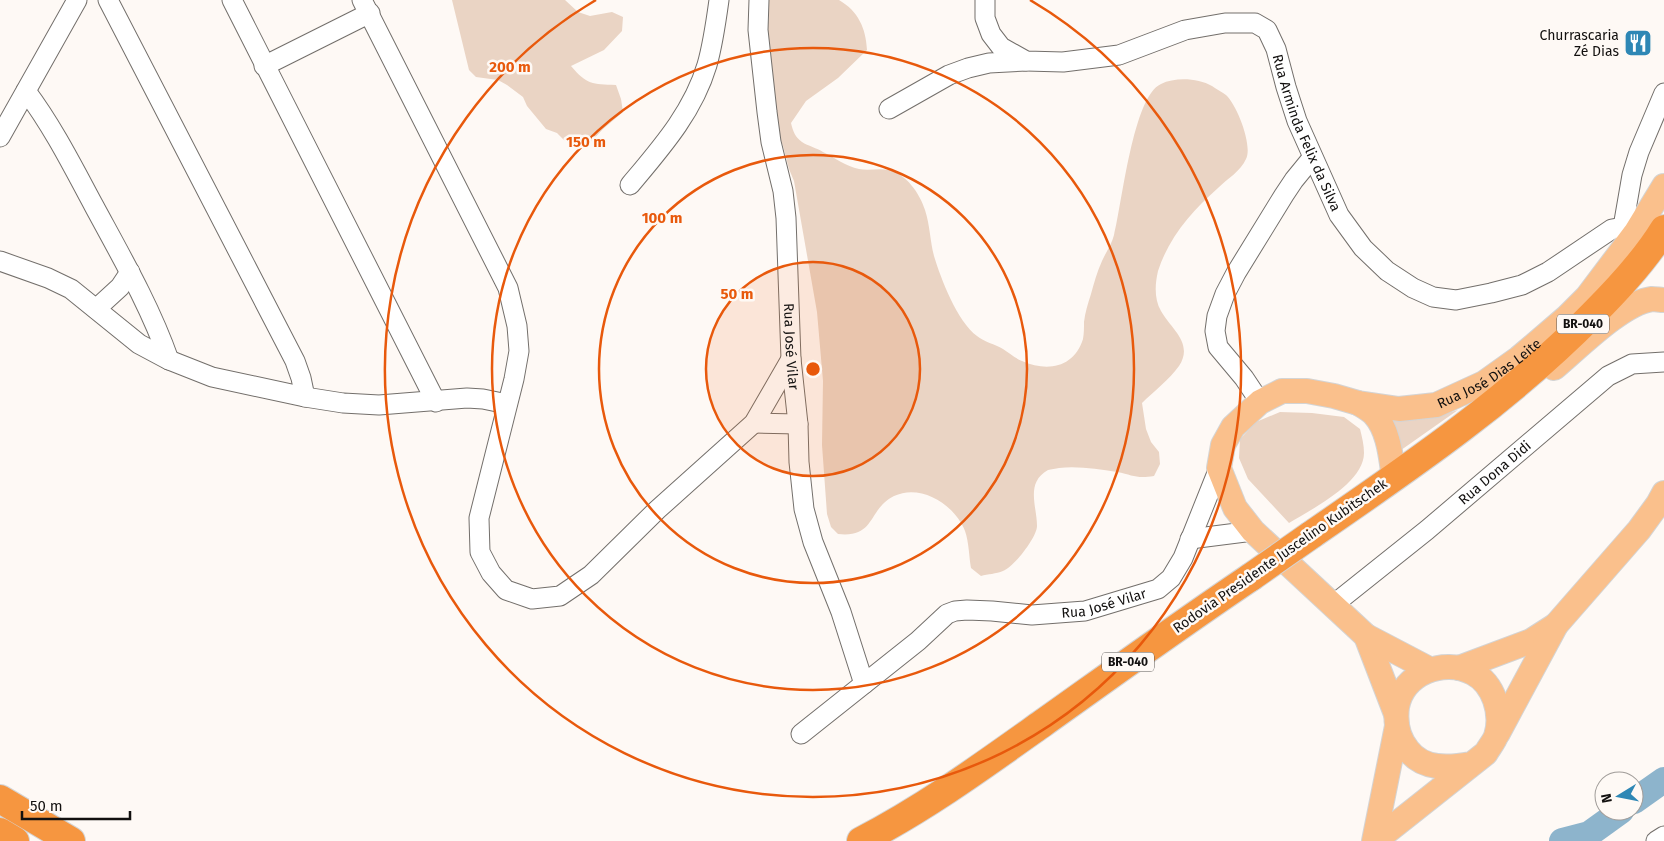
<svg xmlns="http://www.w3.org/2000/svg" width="1664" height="841" viewBox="0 0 1664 841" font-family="'Fira Sans',sans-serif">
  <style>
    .green { fill: #ead4c4 }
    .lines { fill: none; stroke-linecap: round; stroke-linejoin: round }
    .river { stroke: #8db4cc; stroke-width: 26 }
    .minor-casing { stroke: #736f6b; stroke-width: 21 }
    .major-casing { stroke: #d4d4d4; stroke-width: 26 }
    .highway-casing { stroke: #d4d4d4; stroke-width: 30 }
    .minor { stroke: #fff; stroke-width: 19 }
    .major { stroke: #fac08c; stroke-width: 24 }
    .highway { stroke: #f69640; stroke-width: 28 }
    .highway-bridge-casing { stroke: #d4d4d4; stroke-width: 30; stroke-linecap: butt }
    .highway-bridge { stroke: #f69640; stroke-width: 28 }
    .ring { fill: none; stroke: #e8590c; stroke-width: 2.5 }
    .labels { text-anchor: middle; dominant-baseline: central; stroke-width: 5; stroke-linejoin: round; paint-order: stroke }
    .shield { fill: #fef9f5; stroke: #595654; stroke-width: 1 }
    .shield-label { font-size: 12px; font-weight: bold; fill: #12100f }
    .poi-label { font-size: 14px; fill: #12100f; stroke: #fef9f5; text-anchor: end }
    .street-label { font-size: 14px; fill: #12100f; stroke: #fef9f5 }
    .centre { fill: #e8590c; stroke: #fef9f5; stroke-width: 2.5 }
    .ring-label { font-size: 15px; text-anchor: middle; font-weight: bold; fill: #e8590c; stroke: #fef9f5; stroke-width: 5; stroke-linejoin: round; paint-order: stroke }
  </style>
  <rect width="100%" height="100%" fill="#fef9f5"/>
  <path class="green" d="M452,0h113l13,12 12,4 22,-4 11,5 -1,14 -18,19 -33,16c16,19 21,18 45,19l5,14 2,13 -20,17 -16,17 -12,2 -9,-6 -9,-9 -11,-4 -19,-23 -4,-9 -16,-12 -9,-5 -22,-3 -7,-7z
    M769,0h70c19,11 27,28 28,50l-29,28 -32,23 -15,22c2,8 4,14 11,19 6,4 15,6 21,10 12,6 23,14 36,17 10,2 20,-1 29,1 18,3 32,24 37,40 5,15 5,31 9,46 7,23 23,65 43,80 7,6 18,8 26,13 6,4 12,9 19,12 25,11 52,7 61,-22 1,-6 1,-11 1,-17 1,-9 4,-19 7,-28 3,-11 6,-22 11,-33 4,-9 10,-17 12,-26 8,-31 19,-139 47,-151 14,-7 37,-6 51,2 4,3 10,6 14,9 11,10 27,51 20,64 -5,12 -19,20 -28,29 -26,23 -49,49 -60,83 -3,13 -4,28 3,40 10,18 33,32 18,55 -9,13 -26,26 -37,37l4,26 5,13 8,10 1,12 -6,12c-18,3 -21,-1 -37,-4 -19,-3 -39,-6 -58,-4 -3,1 -8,1 -11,2 -23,13 -11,36 -11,56 0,11 -23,41 -34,45 -7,3 -15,3 -22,5l-10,-8c-2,-11 -2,-26 -6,-37 -10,-26 -44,-48 -71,-35 -27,14 -18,42 -56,38l-7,-7 -4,-13 -5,-69 1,-64 -6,-69 -23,-131 -5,-12 -6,-23 -8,-23 -9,-91 3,-14z
    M1458,410l-64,45 -4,-33 8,-4h33z
    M1280,412l32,1 32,4 16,12c2,8 4,16 4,24 0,30 -52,56 -75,70l-41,-44 -9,-21 1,-19 16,-17z"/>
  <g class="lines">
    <path class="river" d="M1634,801l30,-21
      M1562,841l27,-7 32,-23"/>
    <defs>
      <g id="minor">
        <path d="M108,0l187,361 6,17 4,19"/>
        <path d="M232,0l204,402"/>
        <path d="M362,0l146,288 9,38 2,25 -5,28 -35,139 1,34 11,21 15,17 26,9 28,-3 31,-21 66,-65 97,-87 37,-64"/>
        <path id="s1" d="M759,0l-1,30 9,82 4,30 12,49 3,27 5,141 7,65 1,38 5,47 9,33 28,70 23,72"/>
        <path id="s2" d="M985,0v18l6,16 10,13 25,14 37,1 56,-7 66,-25 40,-7h30l12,7 9,19 10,38 11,34 42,94 24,33 24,23 26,17 20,9 23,3 35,-7 31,-8 26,-13 64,-43 11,-2 13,5"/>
        <path d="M264,66l106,-53"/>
        <path d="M26,91c27,36 47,76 68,115 27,50 56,100 75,154"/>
        <path d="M889,109l60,-34 19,-7 21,-5 37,-2"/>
        <path d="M0,137l77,-137"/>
        <path d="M630,185c31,-37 63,-73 77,-120 6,-21 9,-43 12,-65"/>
        <path d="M1623,227l9,-52 7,-23 25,-59"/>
        <path d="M0,261l48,17 23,11 68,55 30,16 43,17 93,20 38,6 36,2 88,-7 16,1 24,5"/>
        <path d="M96,309l24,-22 10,-15"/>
        <path d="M1260,402l-16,-24 -26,-31 -3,-16 2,-15 8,-22 11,-21 48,-78 10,-15 18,-22"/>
        <path d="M754,423l44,1"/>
        <path d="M1190,539l63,-8"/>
        <path id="s3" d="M1333,605l94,-75 181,-154 24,-12 32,-2"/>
        <path id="s4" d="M801,734l117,-93 29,-27 8,-3 12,-1 25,1 40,4 53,-4 73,-22 13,-11 12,-20 36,-90"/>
        <path d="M1656,841l8,-5"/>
      </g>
      <g id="major">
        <path d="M1554,368c24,-20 68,-65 98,-69 4,0 8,1 12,1"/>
        <path d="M1358,403c5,3 12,7 16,11 15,16 17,44 20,64"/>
        <path d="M1366,636l30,78"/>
        <path d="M1459,668l72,-27 25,-16"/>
        <path id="s5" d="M1429,669l-63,-33 -113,-105 -18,-23 -16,-40 4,-23 10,-18 27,-25 22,-11h25l27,5 24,7 41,6 37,-4 48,-22 35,-25 48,-41 20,-20 49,-65 28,-46"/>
        <path d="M1498,733l58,-108 83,-95 19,-26 6,-11"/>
        <path d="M1374,841l23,-115"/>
        <path d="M1375,841l111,-88c3,-6 8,-11 10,-17 7,-22 -2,-52 -23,-63 -30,-16 -70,1 -76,34 -2,16 1,31 11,43 15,20 41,18 63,14"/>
      </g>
      <path id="highway" d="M1311,535c99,-68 199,-136 283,-222 25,-25 51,-53 70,-84
        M0,799l71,42
        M0,832l15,9
        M861,841c64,-33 123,-76 182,-118 69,-49 138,-99 208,-146"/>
    </defs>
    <use href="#minor" class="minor-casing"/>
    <use href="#major" class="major-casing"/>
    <use href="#highway" class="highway-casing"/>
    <use href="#minor" class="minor"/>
    <use href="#major" class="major"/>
    <use href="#highway" class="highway"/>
    <defs>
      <path id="highway-bridge" d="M1251,577l60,-42"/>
    </defs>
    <use href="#highway-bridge" class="highway-bridge-casing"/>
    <use href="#highway-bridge" class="highway-bridge"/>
  </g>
  <circle cx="813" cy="369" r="107" fill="#e8590c" fill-opacity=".12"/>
  <g class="ring">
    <circle cx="813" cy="369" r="107"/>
    <circle cx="813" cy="369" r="214"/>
    <circle cx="813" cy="369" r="321"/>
    <path d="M1030 0A428 428 0 1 1 596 0"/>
  </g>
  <defs>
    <symbol id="restaurant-square" viewBox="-11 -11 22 22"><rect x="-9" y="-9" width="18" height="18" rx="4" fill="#2e87b5" stroke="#fef9f5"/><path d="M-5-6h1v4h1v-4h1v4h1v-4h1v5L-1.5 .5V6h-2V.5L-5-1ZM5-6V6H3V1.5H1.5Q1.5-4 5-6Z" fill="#fff"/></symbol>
  </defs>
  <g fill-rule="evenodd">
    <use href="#restaurant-square" x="1622" y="27" width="32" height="32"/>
  </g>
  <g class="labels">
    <g class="shield">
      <rect x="1557" y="314.5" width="52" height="19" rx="4"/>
      <rect x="1102" y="652.5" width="52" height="19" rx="4"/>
    </g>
    <g class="shield-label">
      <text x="1583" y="324">BR-040</text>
      <text x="1128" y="662">BR-040</text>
    </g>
    <g class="poi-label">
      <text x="1619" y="35">Churrascaria<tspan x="1619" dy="16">Zé Dias</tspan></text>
    </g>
    <g class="street-label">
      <text stroke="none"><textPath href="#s2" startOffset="439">Rua Arminda Felix da Silva</textPath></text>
      <text stroke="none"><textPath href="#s1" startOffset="349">Rua José Vilar</textPath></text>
      <text stroke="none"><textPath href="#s5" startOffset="621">Rua José Dias Leite</textPath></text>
      <text stroke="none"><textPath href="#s3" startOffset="209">Rua Dona Didi</textPath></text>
      <text transform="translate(1280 556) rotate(-35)">Rodovia Presidente Juscelino Kubitschek</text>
      <text stroke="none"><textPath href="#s4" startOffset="348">Rua José Vilar</textPath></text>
    </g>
  </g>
  <circle cx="813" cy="369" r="8" class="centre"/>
  <g class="ring-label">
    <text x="510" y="72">200 m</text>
    <text x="586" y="147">150 m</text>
    <text x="662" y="223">100 m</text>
    <text x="737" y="299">50 m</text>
  </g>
  <g transform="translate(1619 796) rotate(260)"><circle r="24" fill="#fef9f5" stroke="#a09c99"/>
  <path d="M0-4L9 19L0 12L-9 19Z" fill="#2e87b5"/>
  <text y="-8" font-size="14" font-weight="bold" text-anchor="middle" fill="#12100f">N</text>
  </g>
  <path d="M22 811v8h108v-8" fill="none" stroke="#12100f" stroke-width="2.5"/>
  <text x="30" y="811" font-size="15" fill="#12100f" stroke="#fef9f5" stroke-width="4" paint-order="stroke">50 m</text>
</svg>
